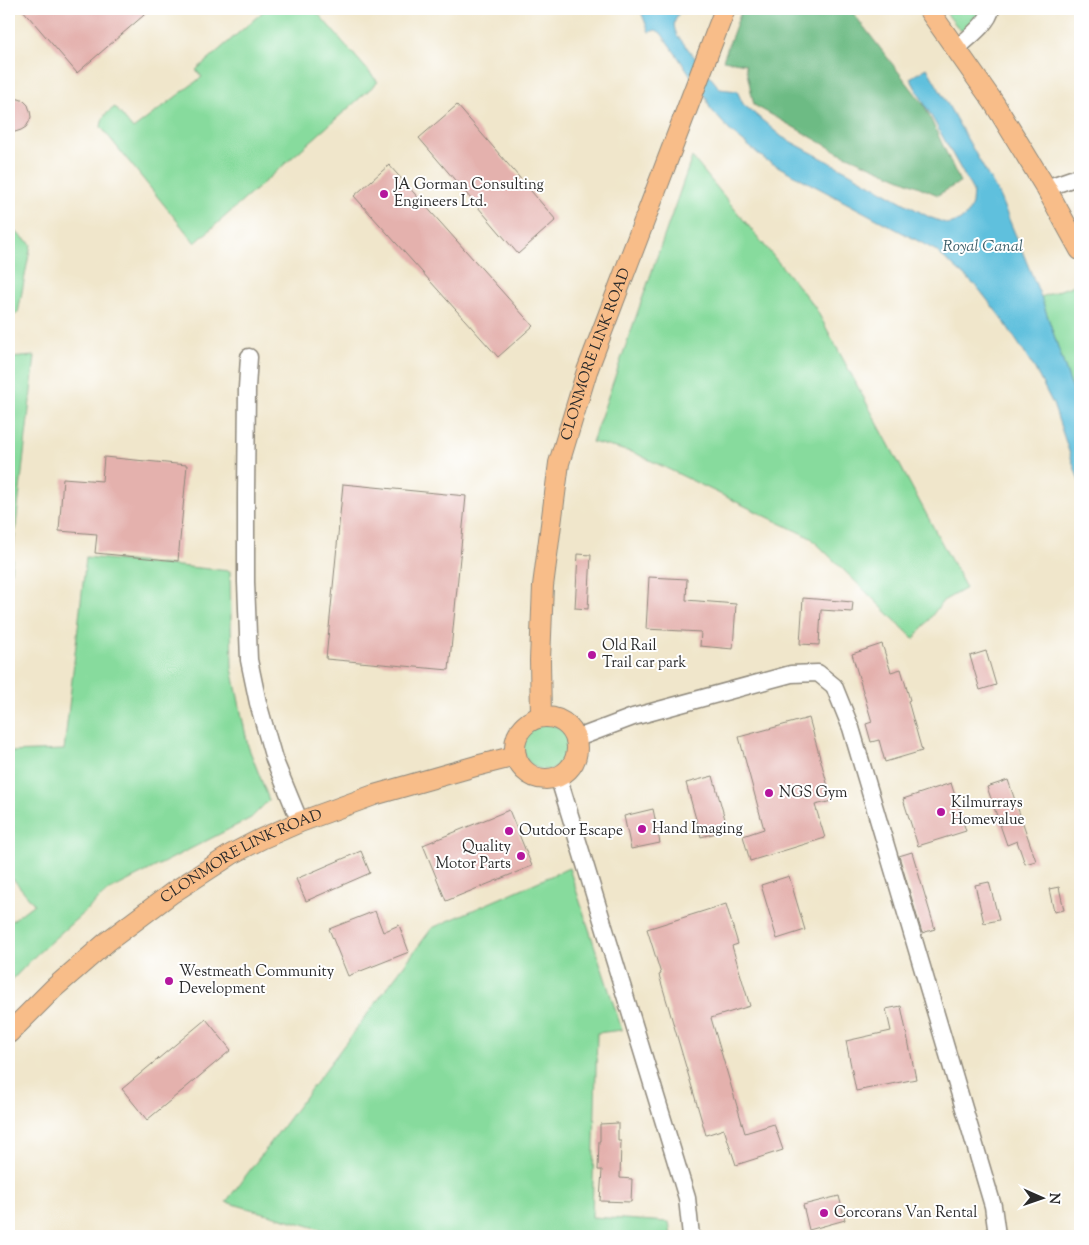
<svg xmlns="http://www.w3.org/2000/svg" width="1089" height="1245" viewBox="0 0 1089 1245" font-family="'Sorts Mill Goudy',serif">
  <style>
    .green { fill: #87db9d; stroke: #598364 }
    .forest { fill: #6dbb84; stroke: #4c7358 }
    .water { fill: #5fc0dd; stroke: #457684 }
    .building { fill: #e4b1ad }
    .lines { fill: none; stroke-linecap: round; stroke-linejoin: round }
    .minor-casing { stroke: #8e887b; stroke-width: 19 }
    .major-casing { stroke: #8e887b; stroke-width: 22 }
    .minor { stroke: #fff; stroke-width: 16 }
    .major { stroke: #f8bd89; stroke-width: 20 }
    .poi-dot { fill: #b5179e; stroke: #fff; stroke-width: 2 }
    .labels { text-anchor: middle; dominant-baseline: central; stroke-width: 4; stroke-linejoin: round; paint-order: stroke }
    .poi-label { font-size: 15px; fill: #2b2b2b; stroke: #fff; text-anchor: start }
    .street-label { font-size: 15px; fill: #2b2b2b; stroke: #fff }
    .water-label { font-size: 16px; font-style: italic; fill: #3d5f69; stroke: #fff }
  </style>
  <rect width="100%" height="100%" fill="#fff"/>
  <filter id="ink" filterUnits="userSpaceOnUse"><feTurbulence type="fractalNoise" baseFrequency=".02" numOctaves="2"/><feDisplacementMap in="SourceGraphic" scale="10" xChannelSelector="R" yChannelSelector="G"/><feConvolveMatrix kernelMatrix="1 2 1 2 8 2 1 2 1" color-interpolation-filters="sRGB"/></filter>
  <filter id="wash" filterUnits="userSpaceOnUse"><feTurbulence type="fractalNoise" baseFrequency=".0096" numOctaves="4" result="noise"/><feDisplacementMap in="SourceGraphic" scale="20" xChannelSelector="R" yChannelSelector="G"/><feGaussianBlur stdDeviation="1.12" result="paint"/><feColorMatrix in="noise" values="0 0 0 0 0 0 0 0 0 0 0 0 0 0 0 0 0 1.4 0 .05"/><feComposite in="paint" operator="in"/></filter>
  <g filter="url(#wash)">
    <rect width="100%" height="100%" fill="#f0e6cb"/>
    <path class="green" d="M266,9h48l64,73 -183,161 -94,-116c2,-12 4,-13 14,-20l18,22 69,-52 -6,-7z
      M943,9h42l-17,22 -8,-1z
      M692,157l123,150 151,281 -23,13 -29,38 -103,-101 -176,-85 -43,-11z
      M9,227l22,17 -13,69 -9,5z
      M1080,283v129l-39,-115z
      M35,356l-26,232v-230z
      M86,557l144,14 2,97 16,78 21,54 -18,18 -143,73 -71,63 -28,29v-60l25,-19 -25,-30v-122l55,-2z
      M523 747a23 23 0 1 1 46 0a23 23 0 1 1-46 0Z
      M569,868l53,162 -25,3 -5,184 77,5 2,14h-304l-40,-5 -101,-29 206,-274z"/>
    <path class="forest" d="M742,9h108l74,96 36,77 -22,13 -100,-43 -84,-47 -9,-41 -22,-4z"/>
    <path class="water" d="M640,9h35l4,4c-6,8 -6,13 -2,22l43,54 17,2 6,13 39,33 68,36 79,44 19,7 11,-3 9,-7 4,-10 1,-13 -63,-113 17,-10 72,127 42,102 39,115v72l-27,-80 -18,-35 -32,-49 -25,-32 -43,-38 -169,-90 -36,-29 -20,-23 -4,-11 -45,-64 -5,-3 -7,2z"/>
    <g id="blocks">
      <path class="building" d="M22,9h129l-74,64z
        M9,98l10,1 5,2 4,4 2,6 1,6 -2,5 -3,5 -5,3 -6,2 -6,-1z
        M457,105l99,115 -38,34 -99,-116z
        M389,165l144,161 -35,31 -144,-161z
        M104,457l83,8 -9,96 -83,-8 2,-19 -38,-3 4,-53 39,3z
        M343,484l123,12 -17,174 -123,-11z
        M578,554l13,1 -3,54 -13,-1z
        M649,577l38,2 -1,21 50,4 -3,45 -33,-3 1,-14 -55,-3z
        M803,598l50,4 -1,10 -31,-2 -2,35 -19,-1z
        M882,644l9,28 10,-3 9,31 -2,1 14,50 -37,11 -6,-22 -8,2 -5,-18 6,-2 -20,-68z
        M986,651l10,34 -16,5 -10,-34z
        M809,718l23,83 -17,4 10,33 -75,23 -7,-25 21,-7 -25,-92z
        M713,776l15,54 -27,7 -15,-54z
        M1008,780l28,81 -11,3 -8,-23 -10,4 -20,-58z
        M951,783l15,48 -48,15 -15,-47z
        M653,809l7,34 -29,6 -7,-33z
        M509,810l23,56 -86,35 -23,-56z
        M361,851l9,22 -64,28 -10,-22z
        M912,852l23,77 -13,4 -23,-77z
        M789,876l16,54 -28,9 -16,-54z
        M989,882l10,38 -15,3 -9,-38z
        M1059,887l5,23 -10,2 -5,-23z
        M726,904l12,40 -6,2 18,60 -39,12 34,115 29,-9 9,26 -47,15 -12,-36 -18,6 -47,-160 2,-1 -14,-45z
        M375,911l8,21 16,-7 10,27 -61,24 -19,-47z
        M901,1006l15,73 -60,12 -10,-50 45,-10 -5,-22z
        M206,1019l25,31 -84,70 -25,-31z
        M618,1123v18h3l-1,37 12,1 -1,23 -31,-1 2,-31h-4l1,-29h1v-17z
        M839,1196l6,24 -36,10 -6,-25z"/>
    </g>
  </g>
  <g filter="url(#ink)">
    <use href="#blocks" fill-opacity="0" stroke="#8e887b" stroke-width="1"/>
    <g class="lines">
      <defs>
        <path id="minor" d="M956,49c11,-10 33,-26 35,-40
          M1046,188l34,-12
          M249,357l-2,31 -1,106v88l3,78 9,43 16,56 26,63
          M575,739l58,-22 158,-43 27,-1 16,13 17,42 142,478 4,29 -1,1
          M558,776l129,422 4,38"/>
        <g id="major">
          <path d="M928,9l66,94 52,85 34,62"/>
          <path id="s1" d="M541,717l-1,-57 3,-74 16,-123 28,-92 138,-362"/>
          <circle cx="546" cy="748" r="31"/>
          <path id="s2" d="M9,1033l45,-45 54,-47 64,-48 60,-39 29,-15 39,-17 74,-27 102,-29 40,-10"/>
        </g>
      </defs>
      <use href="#minor" class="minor-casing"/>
      <use href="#major" class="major-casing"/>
      <use href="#minor" class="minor"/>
      <use href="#major" class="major"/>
    </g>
  </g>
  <g class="poi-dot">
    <circle cx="384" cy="194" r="5"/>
    <circle cx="592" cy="655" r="5"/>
    <circle cx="769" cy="793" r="5"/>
    <circle cx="941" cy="812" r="5"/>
    <circle cx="642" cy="829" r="5"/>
    <circle cx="509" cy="831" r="5"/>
    <circle cx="521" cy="856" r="5"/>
    <circle cx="169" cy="981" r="5"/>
    <circle cx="824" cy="1213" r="5"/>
  </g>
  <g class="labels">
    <g class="poi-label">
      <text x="394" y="185">JA Gorman Consulting<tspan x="394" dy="17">Engineers Ltd.</tspan></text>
      <text x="602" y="646">Old Rail<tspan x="602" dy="17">Trail car park</tspan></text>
      <text x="779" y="793">NGS Gym</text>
      <text x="951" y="803">Kilmurrays<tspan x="951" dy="17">Homevalue</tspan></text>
      <text x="652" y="829">Hand Imaging</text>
      <text x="519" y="831">Outdoor Escape</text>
      <text x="511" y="847" text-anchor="end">Quality<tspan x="511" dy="17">Motor Parts</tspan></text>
      <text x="179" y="972">Westmeath Community<tspan x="179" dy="17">Development</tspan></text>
      <text x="834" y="1213">Corcorans Van Rental</text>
    </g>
    <g class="street-label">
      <text stroke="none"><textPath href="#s1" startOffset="370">CLONMORE LINK ROAD</textPath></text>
      <text stroke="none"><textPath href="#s2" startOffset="294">CLONMORE LINK ROAD</textPath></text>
    </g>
    <g class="water-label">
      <text x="983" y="247">Royal Canal</text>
    </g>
  </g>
  <rect width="1089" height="1245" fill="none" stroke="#fff" stroke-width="30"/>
  <g transform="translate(1042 1198) rotate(92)" stroke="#ffffff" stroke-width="4" paint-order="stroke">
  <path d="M0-4L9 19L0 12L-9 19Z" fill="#2b2b2b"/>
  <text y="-8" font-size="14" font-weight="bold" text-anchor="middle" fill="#2b2b2b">N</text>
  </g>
</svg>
